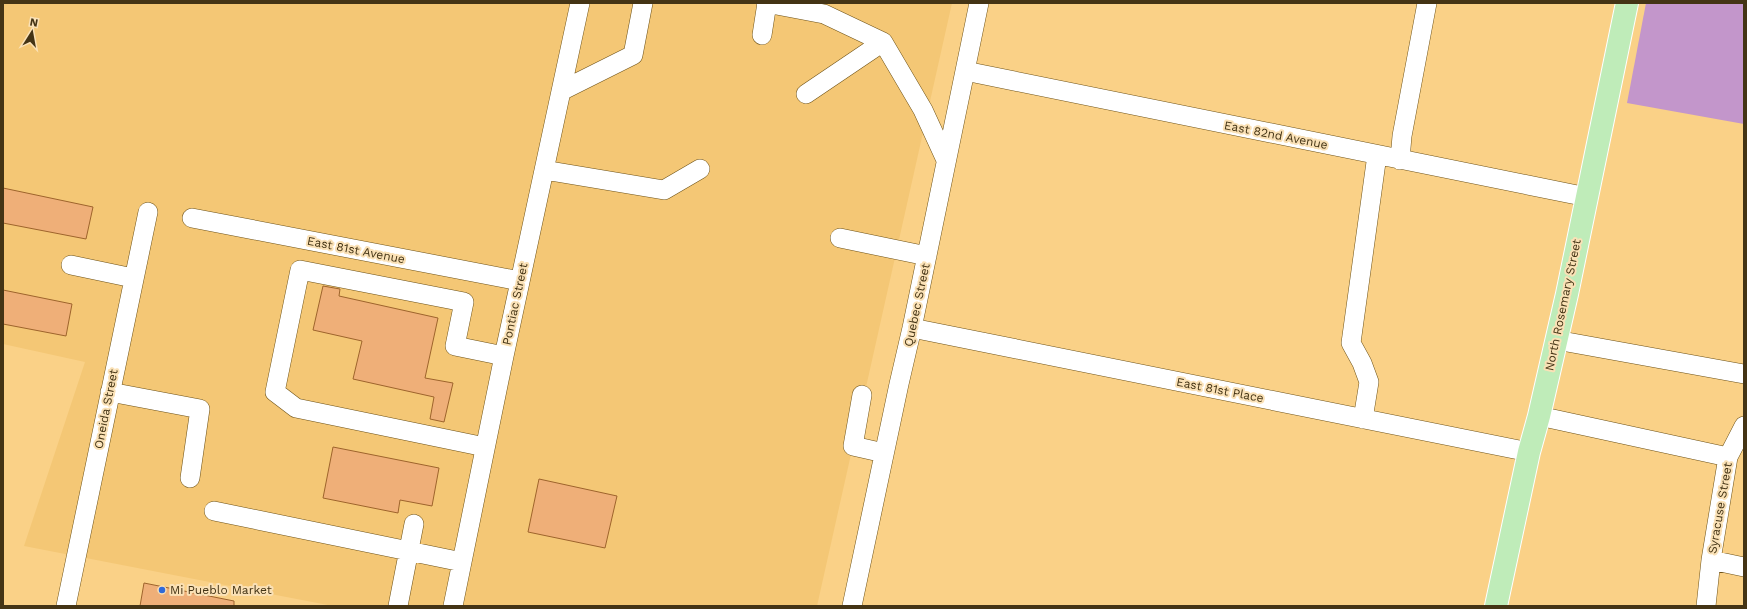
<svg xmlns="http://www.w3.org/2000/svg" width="1747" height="609" viewBox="0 0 1747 609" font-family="'Work Sans',sans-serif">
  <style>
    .built { fill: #f4c775 }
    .green { fill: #c396cb }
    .building { fill: #efaf78; stroke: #9e642c }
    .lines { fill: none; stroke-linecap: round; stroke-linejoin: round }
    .minor-casing { stroke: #6e5217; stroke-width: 20 }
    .major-casing { stroke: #fff; stroke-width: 24 }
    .minor { stroke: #fff; stroke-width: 19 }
    .major { stroke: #bfecb9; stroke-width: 22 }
    .poi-dot { fill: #306ad8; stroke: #fae1b6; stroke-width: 1.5 }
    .labels { text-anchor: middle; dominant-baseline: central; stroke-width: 4; stroke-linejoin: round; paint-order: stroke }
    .street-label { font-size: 12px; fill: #443415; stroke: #fae1b6 }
    .poi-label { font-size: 12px; fill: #443415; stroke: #fae1b6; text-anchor: start }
  </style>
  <rect width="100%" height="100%" fill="#fad187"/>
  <path class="built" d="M3,3h949l-135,603h-484l-309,-60 61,-184 -82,-18z"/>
  <path class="green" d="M1646,3h98v121l-117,-21z"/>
  <path class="building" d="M3,188l90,19 -7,32 -83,-16z
    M323,286l17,3 -1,7 99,22 -13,60 28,5 -9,39 -14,-3 4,-22 -81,-18 9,-38 -49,-11z
    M3,290l69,14 -6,32 -63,-12z
    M333,447l106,21 -7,38 -32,-6 -2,13 -75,-15z
    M539,479l78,17 -12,52 -77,-16z
    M144,583l90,18v5h-94z"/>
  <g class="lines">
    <defs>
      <path id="minor" d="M766,3l58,11 59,28 40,68 23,50
        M762,35l5,-32
        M965,71l622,126
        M561,91l72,-36 10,-52
        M806,94l77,-52
        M1400,160l2,-24 25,-133
        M544,170l120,20 36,-21
        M192,218l328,63
        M840,238l87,18
        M71,265l62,13
        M912,328l617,124
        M1556,340l188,34
        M110,392l90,17 -10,69
        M862,395l-9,51 31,7
        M1539,416l189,41
        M1363,419l6,-37 -7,-19 -11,-20 26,-188
        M485,447l-189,-39 -21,-16 25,-122 164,32 -9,44 49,10
        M214,511l248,51
        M1711,560l33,7
        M66,606l82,-394
        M398,606l16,-82
        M453,606l51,-250 76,-353
        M852,606l47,-222 13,-56 67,-325
        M1706,606l5,-46 17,-103 16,-31"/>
      <path id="major" d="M1496,606l33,-154 10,-36 28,-122 60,-291"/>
    </defs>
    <use href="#minor" class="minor-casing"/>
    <use href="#major" class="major-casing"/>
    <use href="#minor" class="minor"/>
    <use href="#major" class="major"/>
  </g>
  <circle class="poi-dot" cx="162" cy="590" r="4"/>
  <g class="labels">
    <g class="street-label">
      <text transform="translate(1276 135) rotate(11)">East 82nd Avenue</text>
      <text transform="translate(356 250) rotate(11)">East 81st Avenue</text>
      <text transform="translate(515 304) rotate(-78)">Pontiac Street</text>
      <text transform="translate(917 305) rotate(-78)">Quebec Street</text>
      <text transform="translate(1563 305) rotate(-78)">North Rosemary Street</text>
      <text transform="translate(1220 390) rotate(11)">East 81st Place</text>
      <text transform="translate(106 409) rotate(-79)">Oneida Street</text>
      <text transform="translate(1720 508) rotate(-80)">Syracuse Street</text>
    </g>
    <g class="poi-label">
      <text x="170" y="590">Mi Pueblo Market</text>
    </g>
  </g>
  <rect width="1747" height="609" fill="none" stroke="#443415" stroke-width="8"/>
  <g transform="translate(32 32) rotate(11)" stroke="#fae1b6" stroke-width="3" paint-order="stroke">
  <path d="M0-3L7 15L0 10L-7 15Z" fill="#443415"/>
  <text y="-6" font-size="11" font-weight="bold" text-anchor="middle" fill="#443415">N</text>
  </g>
</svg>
